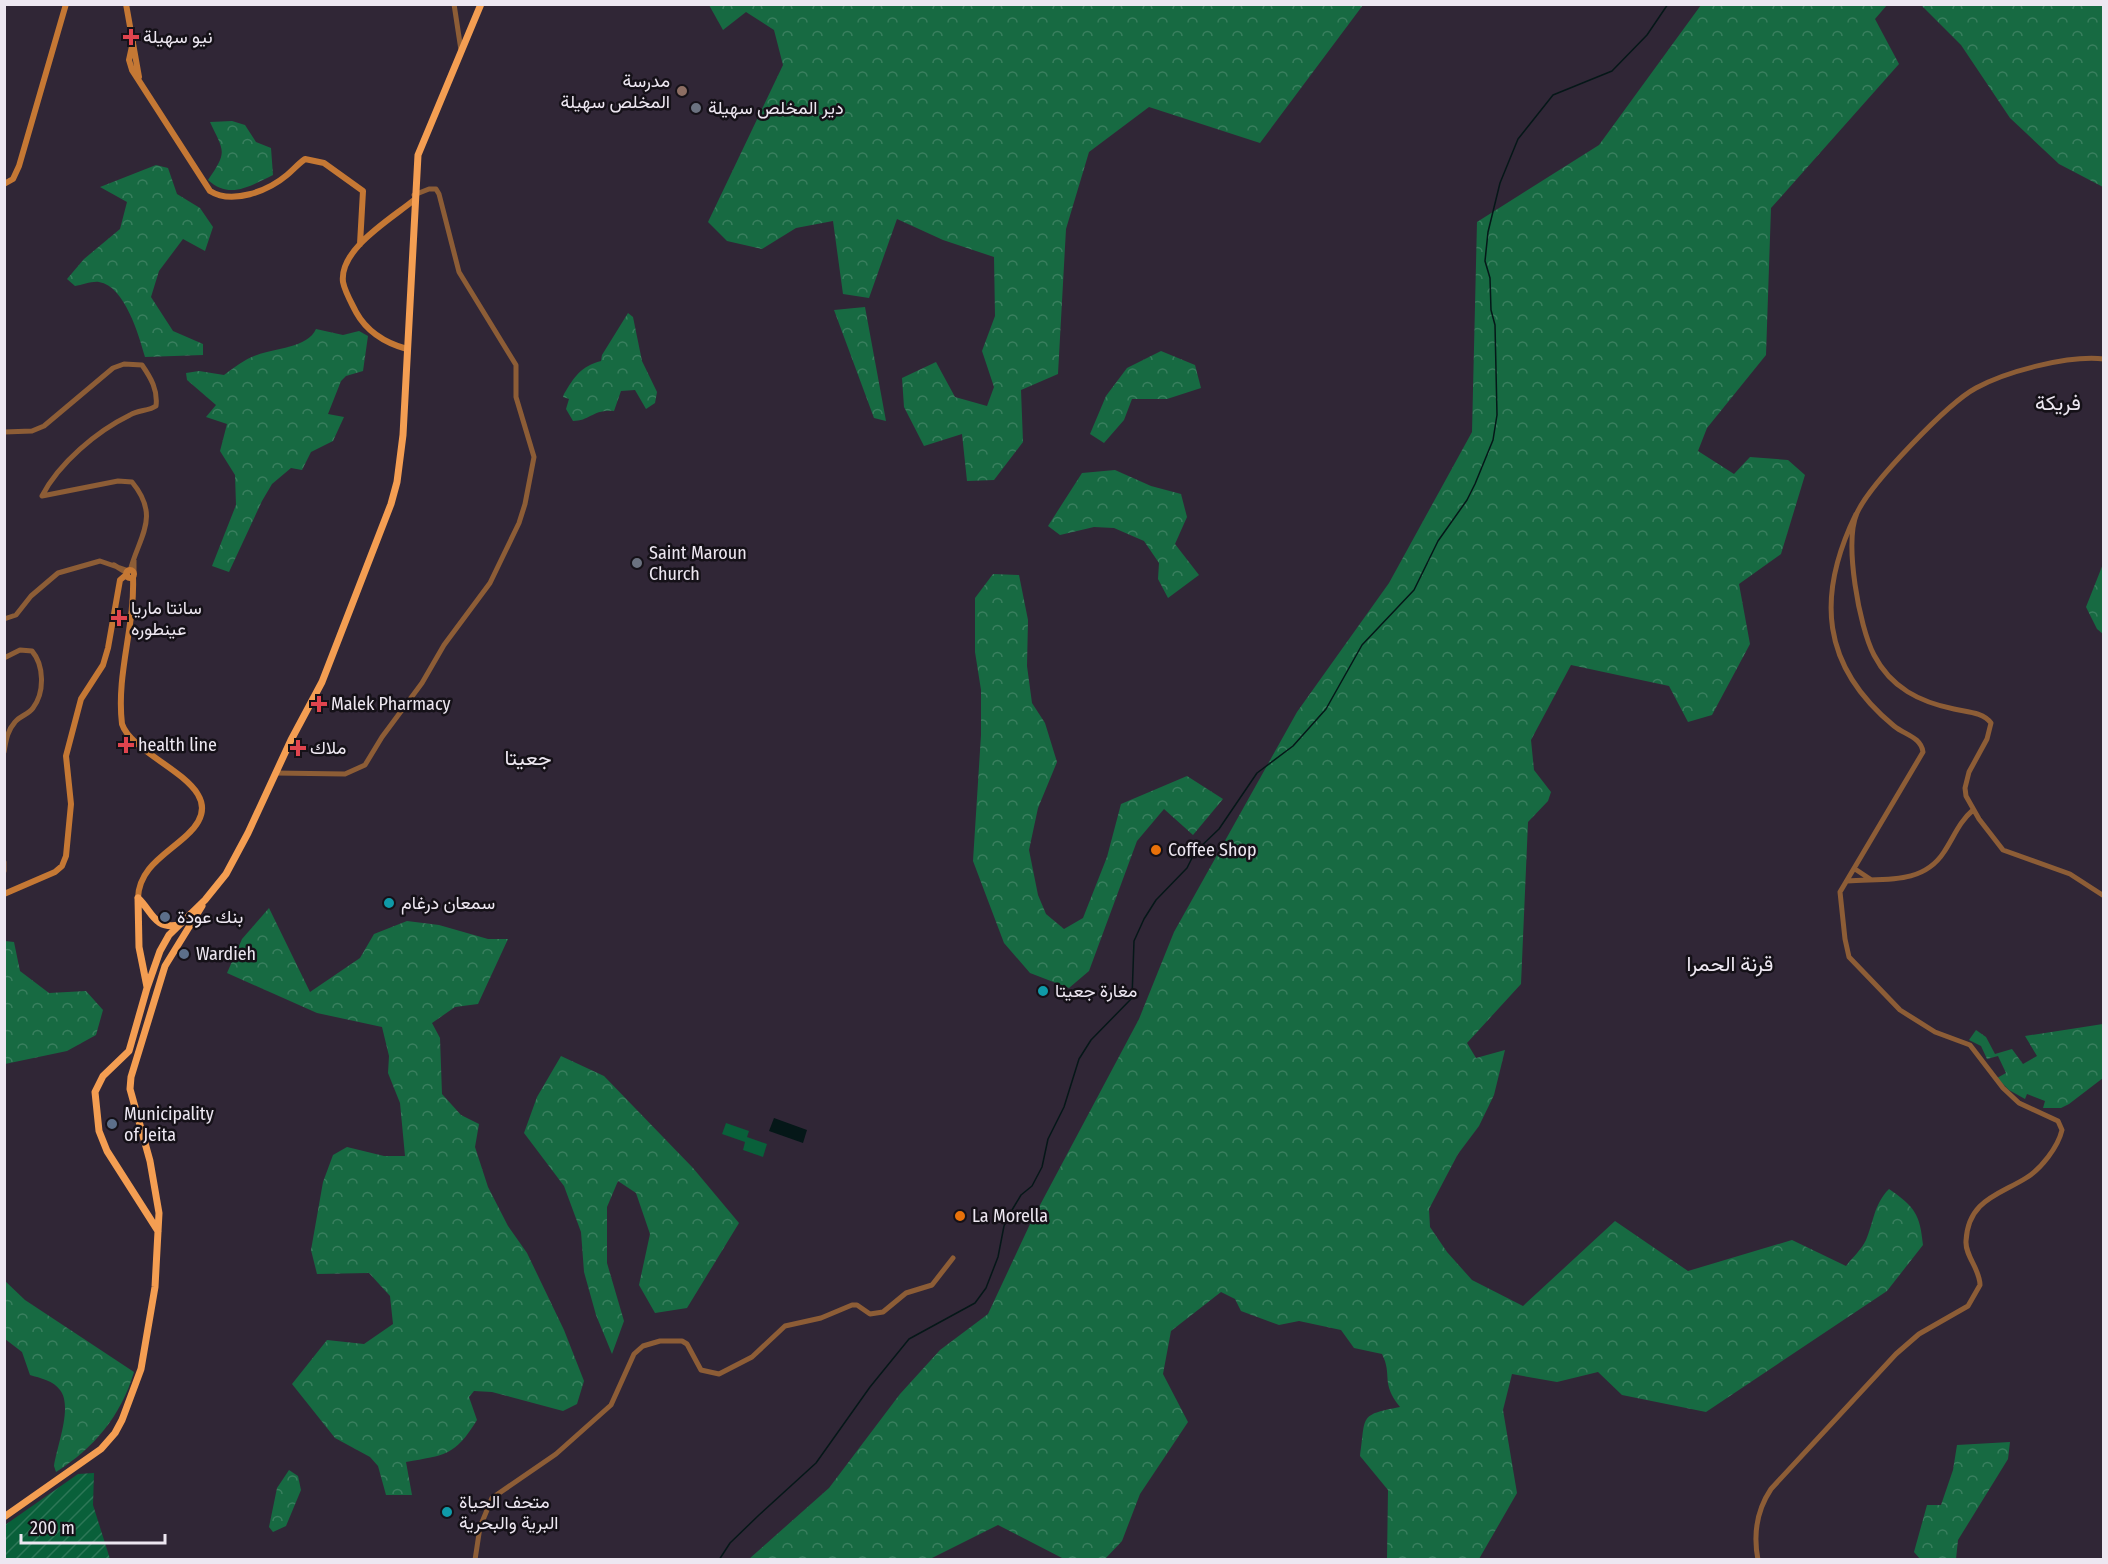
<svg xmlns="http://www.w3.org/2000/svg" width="2108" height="1564" viewBox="0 0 2108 1564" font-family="'Fira Sans Condensed',Vazirmatn,sans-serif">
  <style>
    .green { fill: #09603a }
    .forest { fill: url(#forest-crowns) }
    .garden { fill: url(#garden-furrows) }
    .water { fill: #051718 }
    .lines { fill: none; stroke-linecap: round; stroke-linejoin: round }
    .stream { stroke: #051718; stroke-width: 1.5 }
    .tertiary { stroke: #8d5d36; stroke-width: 5 }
    .secondary { stroke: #c57834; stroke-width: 6 }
    .trunk { stroke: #f49e52; stroke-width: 7 }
    .health-dot { fill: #e0444e; stroke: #151118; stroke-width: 2 }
    .education-dot { fill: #8d6e63; stroke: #151118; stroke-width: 2 }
    .worship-dot { fill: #6b7280; stroke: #151118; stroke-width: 2 }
    .food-dot { fill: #e8710a; stroke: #151118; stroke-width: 2 }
    .culture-dot { fill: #0f9aa8; stroke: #151118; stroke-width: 2 }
    .service-dot { fill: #5c6f8a; stroke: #151118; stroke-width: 2 }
    .labels { text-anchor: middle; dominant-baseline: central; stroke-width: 5; stroke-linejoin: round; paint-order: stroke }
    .poi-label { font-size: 18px; fill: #ede7f1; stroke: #151118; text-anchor: start }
    .quarter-label { font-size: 21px; fill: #ede7f1; stroke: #151118 }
  </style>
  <defs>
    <pattern id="forest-crowns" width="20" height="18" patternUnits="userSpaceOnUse" patternTransform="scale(1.5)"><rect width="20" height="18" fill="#176a42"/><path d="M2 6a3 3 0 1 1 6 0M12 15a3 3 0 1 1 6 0" fill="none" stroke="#397f5e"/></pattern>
    <pattern id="garden-furrows" width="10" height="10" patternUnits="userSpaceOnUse" patternTransform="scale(1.5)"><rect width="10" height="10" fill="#09603a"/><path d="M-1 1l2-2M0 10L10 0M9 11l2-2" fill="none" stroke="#2d7757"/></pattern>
  </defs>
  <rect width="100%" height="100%" fill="#302636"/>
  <path class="green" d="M726,1123l23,8 -2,6 20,7 -4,13 -20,-7 2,-8 -23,-8z"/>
  <path class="forest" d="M709,5h654l-103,138 -111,-36 -60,45 -23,77 -8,145 -37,16 2,52 -29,38 -27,1 -5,-47 -38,12 -20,-39 -2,-29 34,-16 19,35 32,9 7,-19 -12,-36 13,-35 -1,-59 -51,-17 -46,-21 -28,79 -26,-4 -10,-73 -37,7 -34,21 -35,-8 -19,-19 75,-157 -9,-35 -28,-18 -23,18z
    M1701,5h186l-12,14 24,45 -128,144 -5,147 -59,73 -9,23 36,23 16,-17 38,3 17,15 -24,79 -42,30 11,60 -38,71 -24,7 -19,-36 -98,-21 -40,75 3,30 17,22 -3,9 -20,21 -7,162 -54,59 9,15 29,-8 -11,45 -15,31 -21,28 -29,55 1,18 17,25 25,28 51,26 92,-85 73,50 104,-31 54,26c6,-8 16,-17 20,-26 8,-19 8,-36 23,-51 26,18 31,25 34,56l-36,46 -181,121 -84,-17 -24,-23 -41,10 -45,-8 -9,36 14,83 -38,66h-92l1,-69 -28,-34c6,-40 -2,-41 40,-49 -20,-25 -7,-31 -18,-53l-28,-6 -13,-18 -42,-9 -20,4 -38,-14 -6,-12 -14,-7 -50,39 -8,43 25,48 -48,72 -18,47 -17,18h-41l-66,-34 -68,34h-181l80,-71 71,-94 40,-44 48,-36 43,-92 108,-203 35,-87 123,-220 92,-129 83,-151 5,-210 122,-77z
    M1921,5h182v182l-44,-23 -49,-46 -49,-73z
    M232,121l13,4 11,17 15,6 2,27c-23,11 -43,25 -65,5 20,-29 16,-28 2,-58z
    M156,165l12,3 9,26 23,14 13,19 -8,24 -22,-12 -24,32 -8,26 22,34 30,13v11l-58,2c-6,-21 -20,-71 -46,-75 -7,-1 -17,3 -24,4l-8,-7 17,-20 36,-30 7,-27 -27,-15z
    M865,307l21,114 -12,-3 -40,-108z
    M628,313l5,4 9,44 15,31 -2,11 -9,6 -11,-19 -14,1 -7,20c-21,-2 -24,10 -41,10l-7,-12 3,-10 -6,-2 1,-3c10,-17 17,-28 37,-33l1,-6z
    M316,329l27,6 16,-4 9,5 -5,35 -17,5 -5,5 -13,33 16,3 -11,24 -22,11 -9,18 -11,-2 -19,16 -10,17 -33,71 -17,-6 24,-61 -1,-30 -15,-24 7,-27 -21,-7 10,-12 -29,-25 -1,-7 13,-2 25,4c10,-7 21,-16 33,-20 17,-7 51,-7 59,-26z
    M1161,351l34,14 6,23 -34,11h-35l-8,21 -20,23 -14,-9 16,-38 21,-28z
    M1115,470l36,16 30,8 6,23 -12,27 24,31 -31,23 -10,-19 1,-16 -15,-22 -30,-13 -20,-1 -34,8 -12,-9 34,-53z
    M2103,564v70l-6,-5 -11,-22z
    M993,574l26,1 9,45 -1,46 5,37 13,20 12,39 -19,46 -9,42 9,45 8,19 18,15 19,-11 24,-61 14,-53 66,-28 36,23 -30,36 -29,-26 -27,32 -48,130 -20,17 -39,-15 -26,-30 -31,-82 8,-126v-45l-6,-38v-54z
    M269,908l41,84 50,-34 14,-24 33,-13 32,4 49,14h20l-30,65 -23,3 -23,16 8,15 2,56 19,21 18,9 -4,23 13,40 20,39 19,27 37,77 20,51 -7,23 -14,7 -71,-19 -18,-1 -5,6 8,23c-22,36 -32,35 -71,42l6,33h-26l-8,-29 -8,-9 -35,-19 -43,-54 35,-44 37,4 29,-20 -3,-28 -21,-23 -52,1 -6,-24 12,-68 10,-27 14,-8 37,9h21l-5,-53 -12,-30 1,-17 -7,-29 -65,-14 -90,-40 15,-34z
    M5,941l9,1 6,29 29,22 37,-2 17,19 -7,25 -29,16 -62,13z
    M2103,1024v54l-34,26 -8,4h-18l2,-7 -18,-7 -2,5 -16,-9 -12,-12 9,-5 -8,-17 -11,3 -6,-13 -12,-6 7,-10 10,7 9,17 17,-5 11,15 14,-8 -12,-20z
    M561,1056l43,20 89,92 46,55 -52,85 -32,5 -16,-28 11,-51 -14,-41 -18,-12 -11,26v56l17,58 -12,33 -16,-39 -12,-43 -3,-40 -17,-46 -40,-53 13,-36z
    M4,1280l21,20 109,72c-13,44 -40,76 -78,100l-2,-6c3,-20 19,-60 6,-76 -6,-9 -20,-12 -30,-15l-8,-23 -17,-13z
    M2010,1442l-2,17 -50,81 -2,19h-36l-6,-7 13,-47h14l12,-35 4,-25z
    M289,1470l9,6 3,14 -15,36 -13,6 -4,-5 8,-39z"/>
  <path class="garden" d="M94,1473l-1,32 17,54h-105v-34l73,-51z"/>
  <path class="water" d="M774,1118l33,12 -4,13 -34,-12z"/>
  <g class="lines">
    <path class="stream" d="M719,1560l11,-17 29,-28 57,-52 54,-76 39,-48 66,-36 11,-15 12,-31 6,-31 8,-16 9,-15 11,-9 10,-19 6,-28 16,-32 15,-48 12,-19 41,-42 2,-57 10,-22 12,-19 31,-32 8,-16 24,-23 38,-56 36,-27 33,-37 36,-64 52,-55 24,-49 29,-41 8,-16 18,-44 4,-25 -2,-90 -4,-15 -1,-32 -5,-17 3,-29 12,-49 18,-44 35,-44 59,-24 35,-36 21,-31"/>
    <path class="tertiary" d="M454,4l7,46
      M2104,359c-35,-4 -97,12 -128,29 -28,15 -106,96 -119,125 -13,30 2,113 17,142 17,33 46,47 80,54 13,3 29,3 37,14l-4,16 -18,33 -4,16 1,8 13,23 24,31 67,24 34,22
      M4,432l28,-1 12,-5 69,-58 11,-4 18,1c9,13 16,25 14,41 -7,5 -18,4 -26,9 -33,16 -71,48 -88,81
      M42,496l76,-15 14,1c29,35 7,54 -2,89
      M114,565l13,8
      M134,573v-13
      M4,619l12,-4 15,-19 27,-23 42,-12 29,10
      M4,658l16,-8 12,1c12,14 13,41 1,57 -4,6 -13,8 -18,14 -8,9 -9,19 -11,30
      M275,773l70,1 20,-9 17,-28 40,-54 22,-38 46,-62 29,-60 6,-19 9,-47 -18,-60v-32l-57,-93 -20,-78 -3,-5h-7l-15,6
      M4,862v9
      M1855,869l15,10
      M1847,881c35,-3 75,5 97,-29 10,-15 15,-30 29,-42
      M475,1560l5,-33 12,-29 64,-44 55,-49 23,-51 9,-8 17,-5h22l5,3 14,26 18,4 33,-17 33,-31 36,-8 31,-13h5l13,9 13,-2 23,-19 26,-8 21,-27
      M1758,1560c-5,-26 -1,-50 13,-71l125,-135 23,-20 49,-28 12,-21c0,-16 -15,-29 -14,-44 2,-41 33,-46 60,-63 15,-9 32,-31 36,-48l-4,-9 -39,-18 -16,-15 -33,-43 -35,-13 -35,-22 -51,-53 -4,-18 -5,-47 83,-140c-2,-15 -18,-17 -29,-26 -73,-60 -78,-130 -38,-212"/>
    <path class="secondary" d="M126,4l13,73
      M133,42l-4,18 3,10 78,121c22,14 58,0 77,-16 6,-5 11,-11 18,-16l19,4 39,28 -3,53
      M4,184l9,-5 6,-13 47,-162
      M407,349c-22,-6 -40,-17 -51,-37 -5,-10 -11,-20 -13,-30 -4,-33 48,-63 71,-82
      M126 574a4 4 0 1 1 8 0a4 4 0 1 1-8 0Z
      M133,577c2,50 -17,97 -11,147 12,37 119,62 65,111 -20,19 -48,32 -49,63
      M4,894l51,-22 7,-6 4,-10 5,-52 -5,-48 15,-57 22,-34 5,-17 12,-68 7,-6"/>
    <path class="trunk" d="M138,898l1,49 8,40
      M138,898c14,13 16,32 41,27
      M158,1231l-51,-80 -8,-20 -4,-39 8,-16 26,-25 18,-63 13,-37 9,-16 36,-35 21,-26 22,-41 43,-93 31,-58 69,-178 6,-22 6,-47 15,-280 63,-151
      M4,1517l97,-68 14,-16 7,-13 19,-51 14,-82 4,-74 -9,-52 -20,-72 1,-12 34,-111 37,-60"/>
  </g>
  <g class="health-dot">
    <path d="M128 28h6v6h6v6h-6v6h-6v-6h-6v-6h6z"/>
    <path d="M116 609h6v6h6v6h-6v6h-6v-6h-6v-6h6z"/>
    <path d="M316 695h6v6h6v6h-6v6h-6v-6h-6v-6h6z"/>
    <path d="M123 736h6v6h6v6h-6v6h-6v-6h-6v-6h6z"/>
    <path d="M295 739h6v6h6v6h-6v6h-6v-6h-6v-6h6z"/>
  </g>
  <circle class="education-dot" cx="682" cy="91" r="6"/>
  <g class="worship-dot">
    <circle cx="696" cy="108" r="6"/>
    <circle cx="637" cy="563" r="6"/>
  </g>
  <g class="food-dot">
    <circle cx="1156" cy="850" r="6"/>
    <circle cx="960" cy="1216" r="6"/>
  </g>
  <g class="culture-dot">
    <circle cx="389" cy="903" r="6"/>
    <circle cx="1043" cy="991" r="6"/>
    <circle cx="447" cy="1512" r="6"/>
  </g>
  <g class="service-dot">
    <circle cx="165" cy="917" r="6"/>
    <circle cx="184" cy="954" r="6"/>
    <circle cx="112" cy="1124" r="6"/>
  </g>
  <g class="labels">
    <g class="poi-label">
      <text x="143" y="37">نيو سهيلة</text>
      <text x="670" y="81" text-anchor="end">مدرسة<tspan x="670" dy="21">المخلص سهيلة</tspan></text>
      <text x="708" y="108">دير المخلص سهيلة</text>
      <text x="649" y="553">Saint Maroun<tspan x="649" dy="21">Church</tspan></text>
      <text x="131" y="608">سانتا ماريا<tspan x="131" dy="21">عينطوره</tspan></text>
      <text x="331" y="704">Malek Pharmacy</text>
      <text x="138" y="745">health line</text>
      <text x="310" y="748">ملاك</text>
      <text x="1168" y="850">Coffee Shop</text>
      <text x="401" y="903">سمعان درغام</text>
      <text x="177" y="917">بنك عودة</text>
      <text x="196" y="954">Wardieh</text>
      <text x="1055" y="991">مغارة جعيتا</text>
      <text x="124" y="1114">Municipality<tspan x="124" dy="21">of Jeita</tspan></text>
      <text x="972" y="1216">La Morella</text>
      <text x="459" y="1502">متحف الحياة<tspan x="459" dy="21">البرية والبحرية</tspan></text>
    </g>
    <g class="quarter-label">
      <text x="2058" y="403">فريكة</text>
      <text x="528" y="758">جعيتا</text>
      <text x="1730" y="964">قرنة الحمرا</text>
    </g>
  </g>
  <rect width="2108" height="1564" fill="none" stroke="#ede7f1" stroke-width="12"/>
  <path d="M21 1534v9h144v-9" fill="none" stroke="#ede7f1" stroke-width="3"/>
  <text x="30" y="1534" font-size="18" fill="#ede7f1" stroke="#151118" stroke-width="4.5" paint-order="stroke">200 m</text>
</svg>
